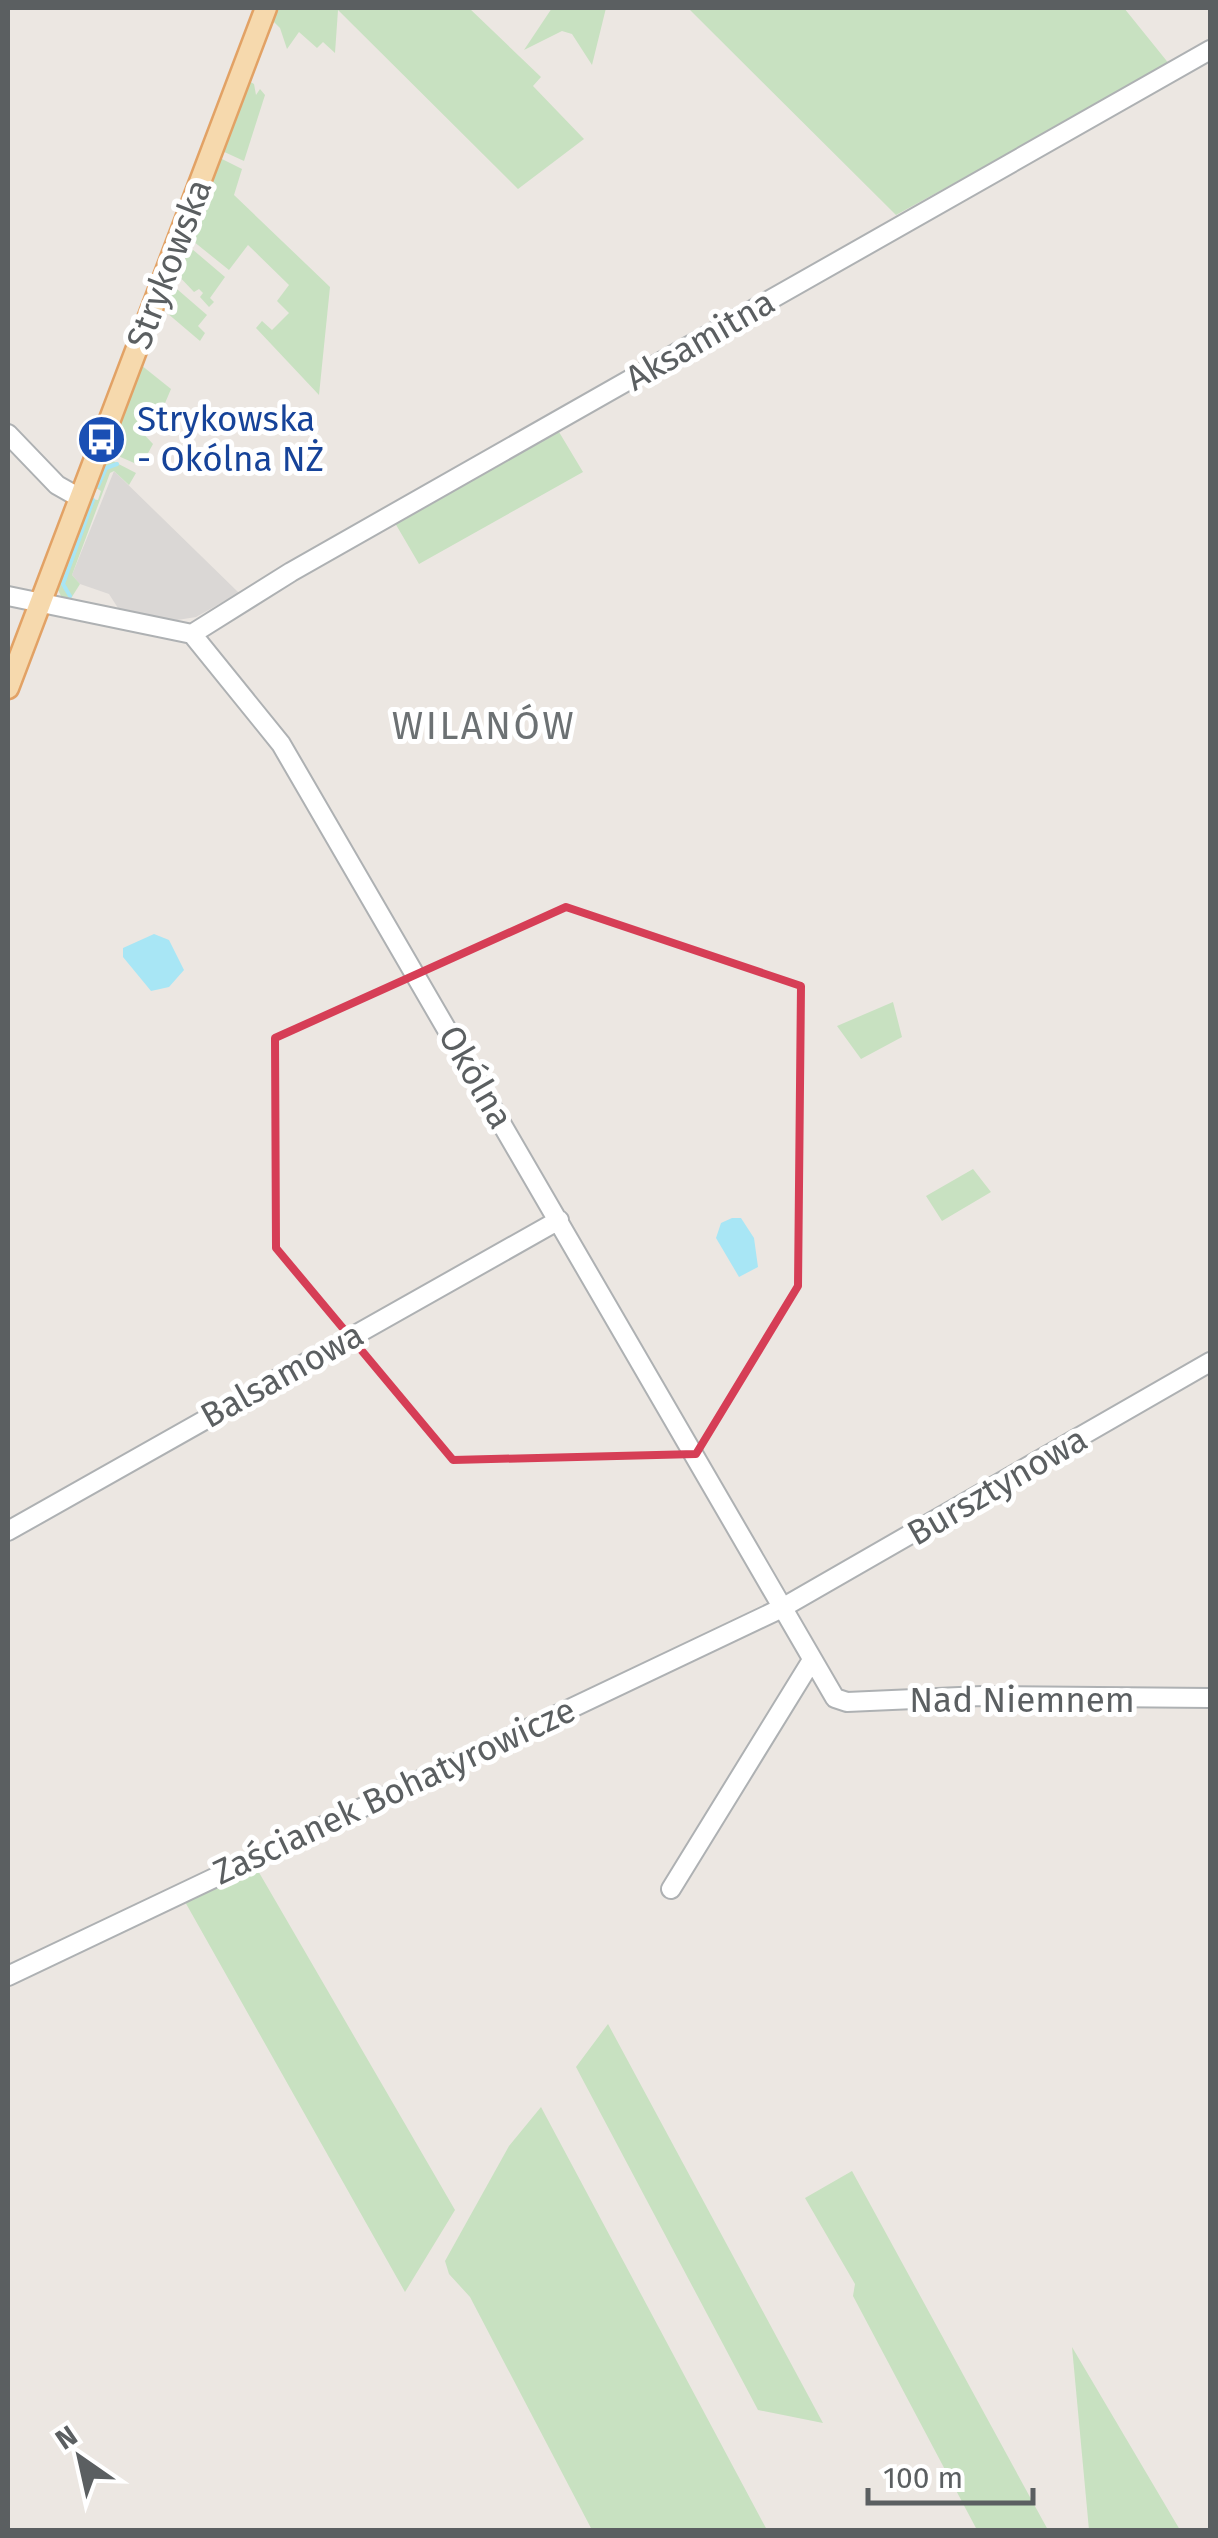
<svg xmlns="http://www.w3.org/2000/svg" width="1218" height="2538" viewBox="0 0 1218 2538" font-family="'Fira Sans',sans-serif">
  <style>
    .industrial { fill: #dad7d5 }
    .green { fill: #c8e1c1 }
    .water { fill: #a8e6f5 }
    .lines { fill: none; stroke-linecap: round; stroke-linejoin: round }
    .stream { stroke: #a8e6f5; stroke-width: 4 }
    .minor-casing { stroke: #aeb1b3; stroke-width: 22 }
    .major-casing { stroke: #e2a265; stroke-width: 25 }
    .minor { stroke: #fff; stroke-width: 18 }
    .major { stroke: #f6d9ad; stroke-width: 20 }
    .marked { fill: none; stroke: #d63e56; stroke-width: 8; stroke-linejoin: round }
    .labels { text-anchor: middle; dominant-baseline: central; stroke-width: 10; stroke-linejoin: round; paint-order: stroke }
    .street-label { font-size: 35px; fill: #5b5f61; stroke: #fff }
    .transit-label { font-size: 35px; fill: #164399; stroke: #fff; text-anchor: start }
    .neighbourhood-label { font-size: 38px; letter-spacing: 2.5px; fill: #6c7173; stroke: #fff }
  </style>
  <rect width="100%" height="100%" fill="#ece7e2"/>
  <path class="industrial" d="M114,471l125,122 -43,24 -25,4 -53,-13 -9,-14 -29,-10 -8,-9z"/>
  <path class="green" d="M275,8h194l72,69 -8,9 51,53 -66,50 -180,-179 -3,43 -12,-11 -6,6 -18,-16 -12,17 -7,-21 -9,-9z
    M552,8h54l-14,57 -20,-31 -10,-3 -38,19z
    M688,8h436l46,57 -274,150z
    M247,80l7,4 2,11 4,-6 5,6 -21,66 -24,-11z
    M218,157l24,12 -8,26 96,92 -11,108 -63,-67 6,-7 10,9 17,-17 -12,-12 12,-16 -41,-40 -19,25 -41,-33z
    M185,243l40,34 -15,21 4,4 -5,5 -9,-10 3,-4 -4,-4 -5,3 -20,-21z
    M170,283l37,32 -9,11 7,7 -5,8 -40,-34z
    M141,365l30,24 -14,33 -14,-6 -6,11 16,17 -12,22 -32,-14z
    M559,432l24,40 -164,92 -24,-41z
    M107,458l29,15 -7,12 -15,-14 -4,2 -38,102 8,9 -10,16 -8,-2 -5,-10 34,-89 7,1 3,-9 -5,-3z
    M893,1002l9,35 -41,22 -24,-33z
    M973,1169l18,23 -49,29 -16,-25z
    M257,1869l198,341 -50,82 -221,-392z
    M608,2024l215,399 -65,-13 -182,-343z
    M541,2107l226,423h-175l-122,-233 -21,-23 -4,-13 64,-115z
    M852,2171l196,359h-71l-124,-234 2,-12 -50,-86z
    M1072,2347l108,183h-91z"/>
  <path class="water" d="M154,934l15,6 15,30 -15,17 -18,4 -28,-34v-9z
    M732,1218h9l13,20 4,29 -19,10 -23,-39 5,-15z"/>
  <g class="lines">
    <path class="stream" d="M98,486l8,-18 11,-4
      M70,596l-7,-12 30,-84"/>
    <defs>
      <path id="minor" d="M8,434l49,51 23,13
        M8,596l184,38 89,110 554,954 12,4 135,-6 228,2
        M192,634l99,-62 919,-522
        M8,1531l551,-311
        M671,1889l141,-229
        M8,1976l774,-368 428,-246"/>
      <path id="major" d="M8,688l258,-680"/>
    </defs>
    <use href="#minor" class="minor-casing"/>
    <use href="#major" class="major-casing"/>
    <use href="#minor" class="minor"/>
    <use href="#major" class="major"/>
  </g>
  <path class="marked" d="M566,907l235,79 -3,300 -102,168 -243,6 -177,-212 -1,-210z"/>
  <defs>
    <symbol id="bus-disc" viewBox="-11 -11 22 22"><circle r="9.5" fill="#1a4fb4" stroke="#fff"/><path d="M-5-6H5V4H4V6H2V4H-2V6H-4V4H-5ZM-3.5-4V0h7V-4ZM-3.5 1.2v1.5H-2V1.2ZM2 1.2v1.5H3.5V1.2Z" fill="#fff"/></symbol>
  </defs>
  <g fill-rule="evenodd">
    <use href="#bus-disc" x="74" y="412" width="55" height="55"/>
  </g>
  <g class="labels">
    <g class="street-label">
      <text transform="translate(169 264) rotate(-69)">Strykowska</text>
      <text transform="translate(700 340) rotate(-30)">Aksamitna</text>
      <text transform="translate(476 1077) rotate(60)">Okólna</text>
      <text transform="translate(282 1375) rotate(-29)">Balsamowa</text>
      <text transform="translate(997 1486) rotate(-30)">Bursztynowa</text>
      <text x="1022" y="1700">Nad Niemnem</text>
      <text transform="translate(394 1791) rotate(-25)">Zaścianek Bohatyrowicze</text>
    </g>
    <g class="transit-label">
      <text x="137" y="419">Strykowska<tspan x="137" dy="40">- Okólna NŻ</tspan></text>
    </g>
    <g class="neighbourhood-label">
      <text x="484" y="726">WILANÓW</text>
    </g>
  </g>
  <rect width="1218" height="2538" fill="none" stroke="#5b5f61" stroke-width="20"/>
  <g transform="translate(80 2458) rotate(326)" stroke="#ffffff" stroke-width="8" paint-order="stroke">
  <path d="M0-8L18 38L0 25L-18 38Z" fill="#5b5f61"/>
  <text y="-15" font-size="28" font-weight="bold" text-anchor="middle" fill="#5b5f61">N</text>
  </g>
  <path d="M868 2488v15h165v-15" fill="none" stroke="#5b5f61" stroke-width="5"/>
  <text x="883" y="2488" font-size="30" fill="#5b5f61" stroke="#ffffff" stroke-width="8" paint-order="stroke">100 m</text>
</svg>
